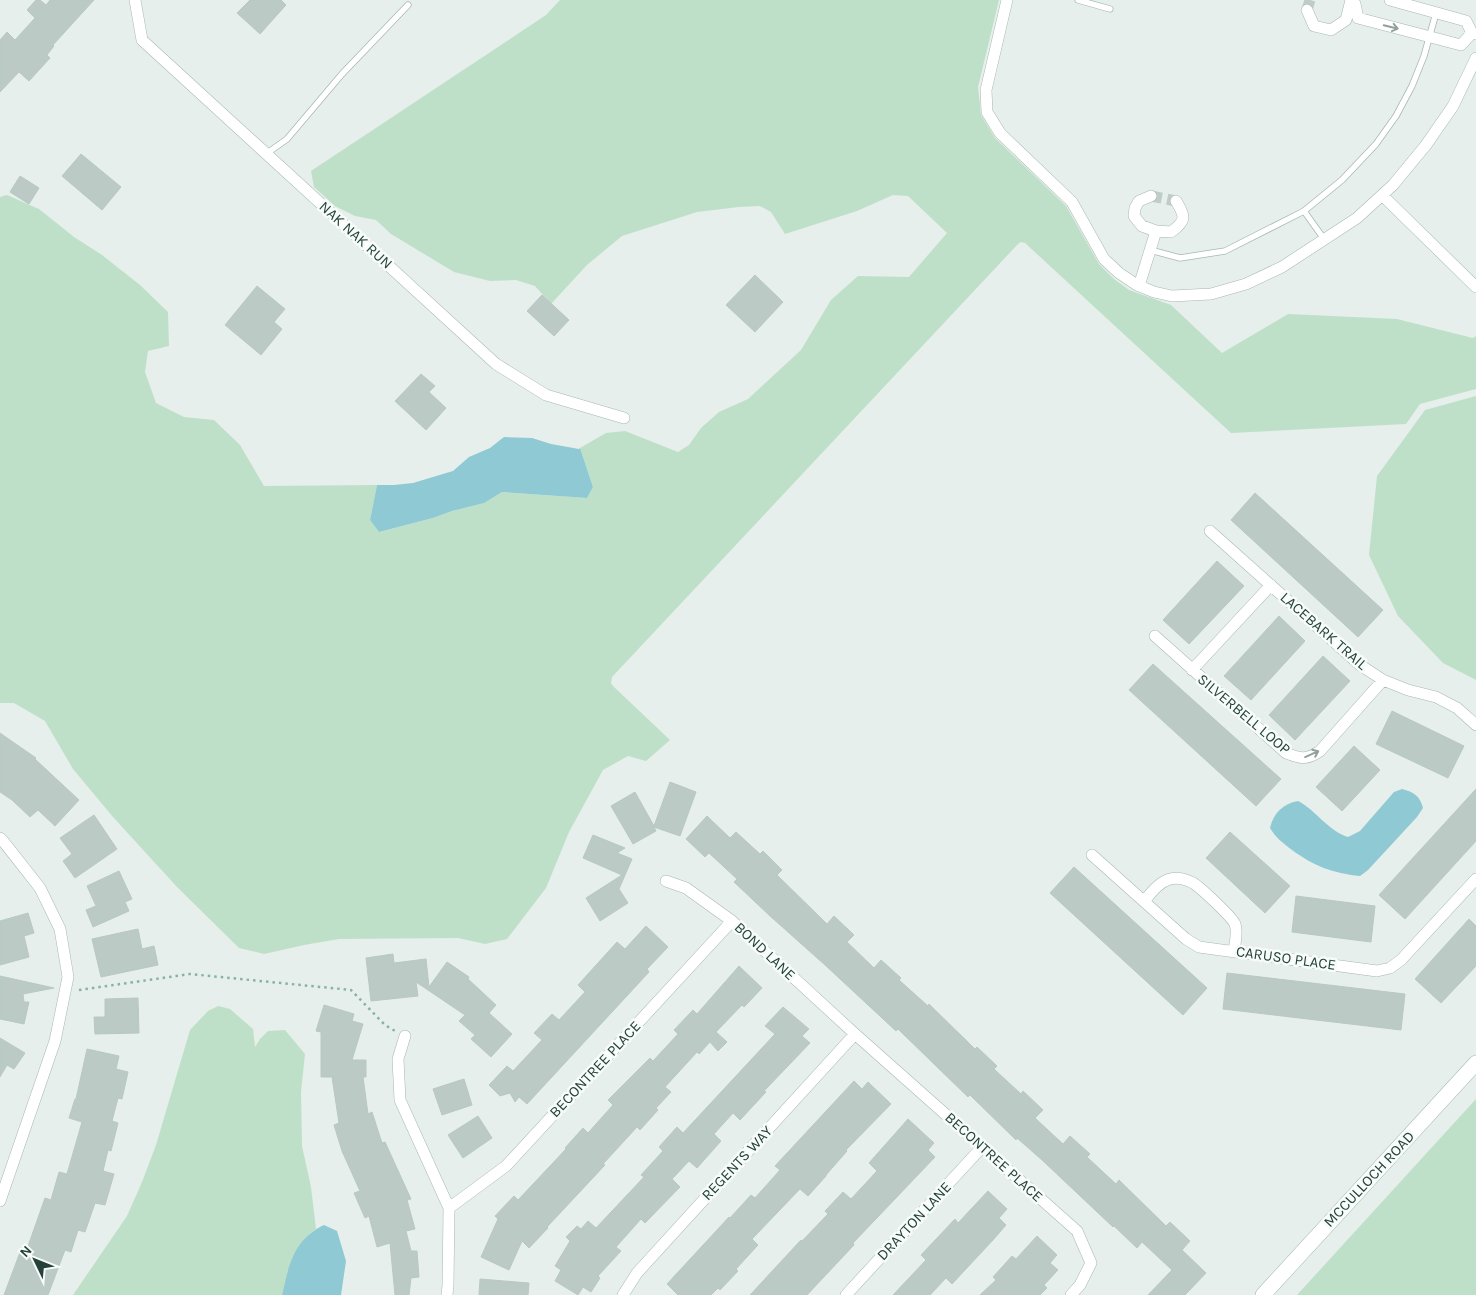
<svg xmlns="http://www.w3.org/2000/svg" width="1476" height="1295" viewBox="0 0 1476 1295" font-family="Karla,sans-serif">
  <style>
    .green { fill: #bfe0c8 }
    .water { fill: #8ec9d4 }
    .building { fill: #bbcac4; stroke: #b8c9c2 }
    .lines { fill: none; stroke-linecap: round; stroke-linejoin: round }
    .street-tunnel { stroke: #bfccc8; stroke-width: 11; stroke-dasharray: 11 5.5; stroke-linecap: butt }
    .lane-casing { stroke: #a8b8b2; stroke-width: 7 }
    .street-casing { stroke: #a8b8b2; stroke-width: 12 }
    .secondary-casing { stroke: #a4bbb3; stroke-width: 16 }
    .path { stroke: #86b3a5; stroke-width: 2.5; stroke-dasharray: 2.5 4; stroke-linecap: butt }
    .lane { stroke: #fff; stroke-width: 5.5 }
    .street { stroke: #fff; stroke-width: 11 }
    .secondary { stroke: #fff; stroke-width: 15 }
    .oneway { stroke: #92a09c }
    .labels { text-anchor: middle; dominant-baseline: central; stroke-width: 5; stroke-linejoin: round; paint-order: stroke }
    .street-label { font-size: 15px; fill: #24423a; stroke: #f7fbf9 }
  </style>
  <rect width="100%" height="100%" fill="#e6efeb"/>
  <path class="green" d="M560,0h439l-21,87 3,28 14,23 71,68 33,58 15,15 15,11 42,15 51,48 66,-39 109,5 76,19 3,-2v53l-56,15 -14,20 -175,9 -206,-190 -4,-1 -3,2 -406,433 -1,6 2,3 57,54 -24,21 -18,-5 -25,14 -34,62 -23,56 -39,51 -22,5 -27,-6 -119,1 -35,6 -40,9 -25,-6 -62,-61 -64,-70 -40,-48 -28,-48 -31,-18h-14v-506l7,-2 32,14 35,28 28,18 38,30 28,27 1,34 -21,5 -3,21 11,31 28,14 30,3 26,25 24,41 113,-1 -7,35 9,12 54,-14 19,-7 31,-8 19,-11 85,6 6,-11 -13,-39 26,-15 19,-2 53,21 11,-7 12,-17 18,-16 29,-13 53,-49 30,-50 27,-24 51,1 38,-44 -39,-37 -15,-1 -36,16 -72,23 -14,-22 -11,-6 -21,1 -42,5 -75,24 -35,29 -36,39 -16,-18 -19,-6 -26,1 -36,-9 -63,-38 -15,-14 -21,-4 -20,-10 -21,-19 -3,-16 235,-156z
    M1476,396v284l-33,-17 -45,-47 -29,-61 8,-79 48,-66z
    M218,1006l12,3 23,20 2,18 5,-8 8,-8 17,-1 20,24 -4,38 1,54 9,41 5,42c-24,17 -27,39 -34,66h-209l54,-79 15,-34 14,-37 34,-115 18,-19z
    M1476,1099v196h-179z"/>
  <path class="water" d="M504,437l28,1 19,6 28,5 1,-1 13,39 -6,11 -85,-6 -18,11 -32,8 -19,7 -54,14 -9,-12 7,-35h17l19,-2 40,-12 16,-14 21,-9z
    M1402,789c12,3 18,7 21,19l-6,9 -49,53 -8,6c-28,-3 -46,-10 -68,-26 -9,-7 -16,-12 -22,-22 4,-16 13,-24 28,-27 18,9 30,30 50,36l12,-6 34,-39z
    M324,1225l13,6 9,30 -5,34h-59c7,-30 11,-55 42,-70z"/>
  <path class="building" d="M36,0h4l6,5 4,-5h44l-41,45 1,1 -7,9 3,3 -21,23 -10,-9 -19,20v-52l7,-8 8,8 20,-22 -8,-8z
    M250,0h31l5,5 -26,29 -23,-21z
    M81,154l40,33 -19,23 -40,-34z
    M20,176l19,12 -10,16 -19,-12z
    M755,275l28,27 -28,30 -29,-27z
    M257,286l28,23 -11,13 8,7 -21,26 -36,-30z
    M542,295l27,25 -15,16 -27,-25z
    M421,374l14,12 -6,6 17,16 -20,22 -31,-29z
    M1255,493l128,117 -25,27 -127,-117z
    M1217,561l27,25 -55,58 -26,-24z
    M1279,616l26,25 -54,59 -27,-24z
    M1323,656l27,25 -55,59 -26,-25z
    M1153,664l128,115 -25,27 -127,-116z
    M1392,711l72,35 -16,32 -72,-34z
    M0,733l36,25 -1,1 44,41 -24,26 -17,-16 -8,7 -18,-17 -12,-8z
    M1354,746l26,24 -38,41 -26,-24z
    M670,782l26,10 -16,44 -26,-9 2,4 -23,13 -22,-38 24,-14 19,34z
    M1476,789v52l-71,78 -26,-24z
    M94,815l23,34 -42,29 -12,-17 9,-7 -12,-16z
    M707,816l23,22 6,-6 24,22 3,-3 19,19 -5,5 50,49 7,-8 20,19 -7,7 27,26 7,-8 20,18 -2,2 29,26 1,-2 46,45 2,-2 20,19 -3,3 27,25 2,-3 20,19 -8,8 28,26 7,-8 20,18 -3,3 29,27 3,-4 47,46 4,-4 20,19 -8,9 24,23 -21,22h-37l24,-25 -30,-28 -5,6 -23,-22 -1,1 -71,-67 -25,-22 -1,2 -46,-45 -2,2 -70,-68 -2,2 -71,-66 -55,-49 -36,-34 3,-3 -28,-26 -4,4 -19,-18z
    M1230,832l60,54 -25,27 -59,-55z
    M593,835l32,13 -8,5 15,6 -13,30 9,14 -28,18 -14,-23 36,-23 -39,-17z
    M1074,867l133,121 -24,27 -133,-122z
    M119,871l13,28 -7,3 4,9 -36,16 -7,-17 10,-4 -9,-20z
    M1296,896l79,10 -4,36 -79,-10z
    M28,913l6,20 -10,3 5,21 -29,8v-44z
    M1469,919l7,7v40l-35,37 -26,-24z
    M646,926l22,21 -21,22 2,3 -122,132 -8,-7 -4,5 -5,-9 -10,3 -11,-11 18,-19 6,5 29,-31 -8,-7 18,-19 7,6 26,-28 -7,-7 39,-43 8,7z
    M138,929l4,20 12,-3 4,19 -57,12 -9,-38z
    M393,954l1,9 32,-4 3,28 18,-25 22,15 -1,2 28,26 -7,8 23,21 -21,23 -20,-18 4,-4 -16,-14 6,-6 -49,-33 2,14 -47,5 -5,-43z
    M739,966l23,22 -18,19 -2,-2 -26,27 11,10 -9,9 -8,-9 -11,12 -2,-2 -32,35 6,5 -15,16 2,2 -18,20 -3,-3 -34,37 2,1 -58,62 1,1 -19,20 -7,-7 -13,29 -28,-13 17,-38 -3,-3 19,-20 4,4 48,-51 -1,-1 18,-20 5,5 25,-28 -5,-5 42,-42 3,3 25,-27 -4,-4 19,-20 4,4z
    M1227,973l178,21 -4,36 -178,-21z
    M0,976l54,12 -31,6 1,8h5l-5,22 -24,-5z
    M138,998l1,35 -44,1 -1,-17h11v-18z
    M324,1005l30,9 -2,7 11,3 -11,36h14v17h-3l5,37 4,-2 10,31 3,-1 26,57 -4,1 8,29 -9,2 5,20h6l2,26 -8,1 -2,17h-14l-5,-52 -13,4 -8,-31 -4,2 -11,-25 6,-2 -18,-40 -8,-26 5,-2 -7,-46h-11v-45l-5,-1z
    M783,1007l26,22 -7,7 8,7 -46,48 2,1 -26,28 -7,-7 -19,21 7,7 -24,27 -8,-7 -17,18 8,8 -35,36 -4,-4 -25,28 5,4 -23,25 2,2 -9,14 -8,-5 -5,8 -23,-14 6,-11 -6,-4 15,-25 -4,-4 11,-11 4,3 7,-8 8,7 48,-51 -3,-2 22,-24 -4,-4 18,-20 6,6 92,-99 -10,-8z
    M0,1038l25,15 -11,16 -7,-4 -7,12z
    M87,1049l32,7 -3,13 12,3 -6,27 -4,-1 -6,23 6,2 -7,28 -3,-1 -5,21 11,3 -9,31 -10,-2 -10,29 -7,-2 -7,22 -6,-2 -17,45h-44l18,-48 5,2 18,-51 6,2 8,-28 8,2 15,-52 -13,-4 6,-19h1z
    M464,1079l8,26 -30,10 -9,-26z
    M854,1081l8,8 6,-7 23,22 -45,46 1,1 -21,24v1l-18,20 -8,-7 -48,50 6,6 -22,24 2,2 -18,19 -2,-2 -7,7h-33l-11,-11 62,-67 1,1 21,-23 4,3 25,-28 -5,-4z
    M478,1116l14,22 -29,20 -15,-23z
    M908,1119l26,24 -6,7 7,7 -82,86 1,2 -47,50h-57l51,-55 1,1 26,-27 -3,-3 18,-19 8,7 26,-28 -8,-8z
    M988,1191l19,18 -8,9 7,7 -13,15 -41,44 -6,-6 -16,17h-37l33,-35 -5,-5 34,-36 3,4z
    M1037,1236l20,19 -7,8 8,7 -14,15 3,3 -7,7h-60l16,-15 -3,-3 19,-21 4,3z
    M480,1279l49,4 -1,12h-49z"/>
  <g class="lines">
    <path class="street-tunnel" d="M1307,10l3,-10
      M1151,196l25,5"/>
    <defs>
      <path id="lane" d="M1078,0l32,9
        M266,154l21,-15 55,-65 66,-69
        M1304,211l20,28
        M1150,250l30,8 45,-7 79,-40 38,-31 34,-36 20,-28 16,-30 12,-30 12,-43"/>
      <path id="street" d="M135,0l7,40 354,324 50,31 78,23
        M1007,0l-21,90 1,22 13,21 72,69 32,57 15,14 18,12 17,7 18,4 39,-2 35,-10 36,-17 75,-49 36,-33 33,-40 27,-39 23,-48
        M1351,0l-1,4h5l3,14 103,27 11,-12
        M1390,0l76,21 6,12 4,1
        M1307,10l7,16 17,4 15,-10 4,-16
        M1382,195l94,92
        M1151,196l-12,5 -4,7 -1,8 8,10 14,5
        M1139,286l17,-55 15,1c15,-11 15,-15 5,-31
        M1210,531l150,134 23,15 25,10 28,7 21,11 19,17
        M1155,636l131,117c15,6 21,7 34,-2l63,-71
        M1192,670l79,-85
        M0,838l3,3 37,47 20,41 8,48 -13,64 -55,160
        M1092,855l94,84 13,8 178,24 13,-3 11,-8 75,-81
        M666,881l20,7 46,33 123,113 222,197 14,32 -11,22 -9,10
        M1144,901c7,-8 15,-19 26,-22 8,-2 17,1 23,4 7,4 39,34 42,41 3,9 0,19 -1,27
        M405,1036l-7,23 2,41 49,108
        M447,1295l1,-10 1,-77 57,-42 226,-245
        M623,1295l14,-22 218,-239
        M846,1295l137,-149"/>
      <path id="secondary" d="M1263,1295l213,-232"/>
    </defs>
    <use href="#lane" class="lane-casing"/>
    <use href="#street" class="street-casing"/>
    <use href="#secondary" class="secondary-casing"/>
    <path class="path" d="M79,990l111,-16 161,16 34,35 10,6"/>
    <use href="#lane" class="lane"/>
    <use href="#street" class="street"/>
    <use href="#secondary" class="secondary"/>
  </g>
  <defs><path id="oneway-shaft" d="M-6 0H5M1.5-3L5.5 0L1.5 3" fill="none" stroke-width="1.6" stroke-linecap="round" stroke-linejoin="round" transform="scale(1.25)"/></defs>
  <g class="oneway">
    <use href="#oneway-shaft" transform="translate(1391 27) rotate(14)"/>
    <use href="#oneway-shaft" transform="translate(1312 754) rotate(-24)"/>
  </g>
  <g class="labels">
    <g class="street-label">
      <text transform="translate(356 235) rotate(42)">NAK NAK RUN</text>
      <text transform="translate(1324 631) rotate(41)">LACEBARK TRAIL</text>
      <text transform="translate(1244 714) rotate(40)">SILVERBELL LOOP</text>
      <text transform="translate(765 951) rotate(43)">BOND LANE</text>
      <text transform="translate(1286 958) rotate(8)">CARUSO PLACE</text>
      <text transform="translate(595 1069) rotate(-47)">BECONTREE PLACE</text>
      <text transform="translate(994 1157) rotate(42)">BECONTREE PLACE</text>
      <text transform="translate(737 1163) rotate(-47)">REGENTS WAY</text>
      <text transform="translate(1369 1179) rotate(-47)">MCCULLOCH ROAD</text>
      <text transform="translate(914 1221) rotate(-47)">DRAYTON LANE</text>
    </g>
  </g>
  <g transform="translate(35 1260) rotate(313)" stroke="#f7fbf9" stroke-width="4" paint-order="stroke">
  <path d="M0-4L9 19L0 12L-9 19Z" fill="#24423a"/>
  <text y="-8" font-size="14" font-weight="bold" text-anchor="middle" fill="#24423a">N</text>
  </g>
</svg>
